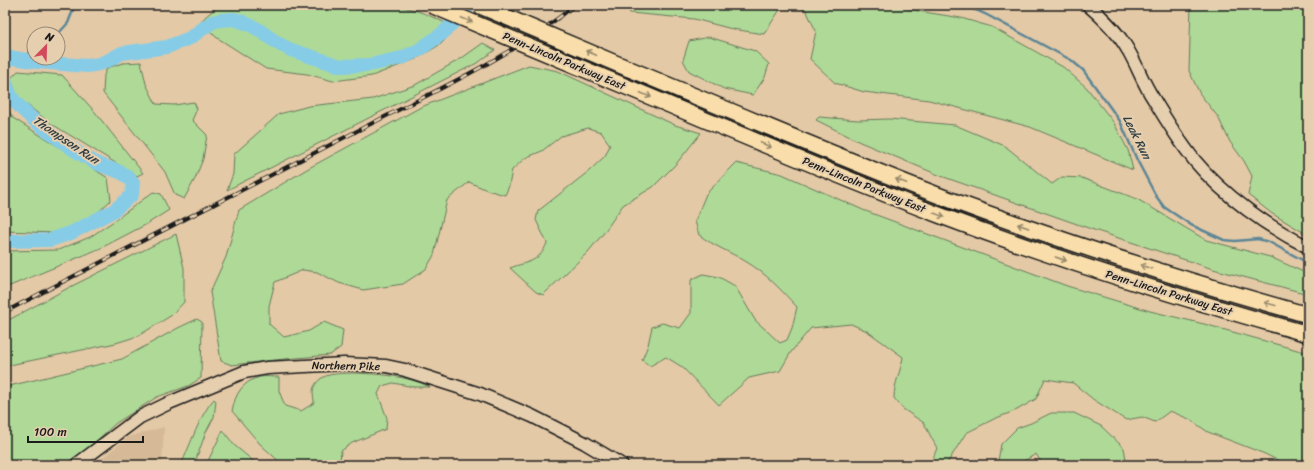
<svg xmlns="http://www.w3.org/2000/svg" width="1313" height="470" viewBox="0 0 1313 470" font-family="Sriracha,sans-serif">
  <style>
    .built { fill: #d6ba97 }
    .green { fill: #aed997; stroke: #657a5a }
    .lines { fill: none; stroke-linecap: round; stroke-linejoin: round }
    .stream { stroke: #5c8696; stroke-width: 2.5 }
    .river { stroke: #86cce7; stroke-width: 14 }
    .secondary-casing { stroke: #1c1c1c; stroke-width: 15 }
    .highway-casing { stroke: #1c1c1c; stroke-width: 18 }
    .secondary { stroke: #e6cfaf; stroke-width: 12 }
    .highway { stroke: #f9deab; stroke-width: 15 }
    .rail-casing { stroke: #1c1c1c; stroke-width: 4 }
    .rail { stroke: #e6cfaf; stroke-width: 2.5; stroke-dasharray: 8; stroke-linecap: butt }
    .highway-bridge-casing { stroke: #1c1c1c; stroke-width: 18; stroke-linecap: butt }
    .highway-bridge { stroke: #f9deab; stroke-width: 15 }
    .oneway { stroke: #96876b }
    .labels { text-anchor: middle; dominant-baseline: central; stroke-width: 4; stroke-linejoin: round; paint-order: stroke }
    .street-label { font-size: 11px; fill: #1c1c1c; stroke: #e6cfaf }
    .water-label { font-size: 12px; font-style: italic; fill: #313f45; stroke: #e6cfaf }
  </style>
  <rect width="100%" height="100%" fill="#e4c9a6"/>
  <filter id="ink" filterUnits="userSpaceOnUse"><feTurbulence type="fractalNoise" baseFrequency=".025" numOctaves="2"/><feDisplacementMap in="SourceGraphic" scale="8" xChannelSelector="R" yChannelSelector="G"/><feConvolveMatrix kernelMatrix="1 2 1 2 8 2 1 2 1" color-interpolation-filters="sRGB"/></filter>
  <g filter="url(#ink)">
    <path class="built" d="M164,427l-2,38h-68l34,-28z"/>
    <path class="green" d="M220,5h155c9,4 19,0 28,2 19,4 36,13 53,21l-15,16 -25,15 -44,17 -39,5 -26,-7 -41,-5 -50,-32 -15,-15 5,-6z
      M626,5h157l-19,29 -32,-5 -38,-10 -64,-6z
      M792,5h104l16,5 49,8 31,9 71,40 24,21 27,35 14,27 5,20 -103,-43 -101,-27 -65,-8 -29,-9 -25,-24 6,-28 -10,-21z
      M1191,5h117v230l-37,-22 -23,-18 4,-19 -8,-15 -14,-19 -12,-25 -18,-23 -11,-23z
      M709,37l46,14 14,13 -4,13 -12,18 -29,-6 -35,-18 -6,-11 6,-19z
      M483,43l12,7 -16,12 -252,128 6,-16 1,-20 45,-40 30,-8 64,-7 42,-14 47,-27z
      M141,62l5,22 10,20 18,1 20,-3 3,7 -5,11 15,15 -4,24 -8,20 -11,20 -9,-4 -10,-23 -62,-79 1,-18 3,-7 16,-5z
      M529,65l29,6 117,54 26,8 -25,31 -23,23 -30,18 -20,29 -16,19 -44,42 -7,-3 -26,-24c18,-7 29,-5 37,-25l-11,-23 2,-9 51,-40 16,-15 5,-11 -9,-13 -13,-4 -27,8 -19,15 -17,7 -13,12 -3,16 -4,9 -18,-5 -18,-8 -22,18 -13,55 -8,14 -23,15 -40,6 -24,-7 -22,-11 -14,-2 -28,12 -6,24v18l15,13 25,-6 15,-9 19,8 -2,17 -11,8 -56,5 -42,5 -11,-4 -11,-69 16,-35 13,-47 68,-41 114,-62z
      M18,71l44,4 33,37 48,61 -6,3 -87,-53 -33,-26 -6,-19z
      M5,104l8,14 95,60 3,22 -19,18 -37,15 -50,-2z
      M819,117l39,3 31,-1 66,6 50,21 47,38 10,-7 20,1 55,21 69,41 64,17 38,17v20l-95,-25 -122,-40 -150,-53 -81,-34 -44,-22z
      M736,163l46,11 81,36 204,76 83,25 54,13 104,29v112h-21l-22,-11 -57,-22 -19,-13 -19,-8 -15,11 -13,-5 -16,3 -32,-20 -21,-17 -28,-4 -9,20 -19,11 -23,9 -28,14 -20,32h-14v-4l5,-13 -6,-11 -7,-14 -21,-14 -9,-11c0,-15 7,-27 9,-41l-36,-26 -16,-7 -40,4 -20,24 -11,19 -31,7 -30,27 -37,-38 -16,-10 -16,9 -8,-6 6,-15 4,-18 10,-4 18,5 11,-15v-33l12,-6 16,3 16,9 20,34 25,23 7,-3 5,-12 5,-21c-16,-17 -31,-34 -52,-46 -15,-9 -31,-15 -46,-26l-4,-14 11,-27z
      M153,192l8,2 8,16 -22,14 -46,24 -96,40v-37l53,-1 32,-13 24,-16z
      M176,234l8,34v34l-12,13 -34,21 -22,7 -111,23v-44l65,-35z
      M197,319l5,3 -1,56 -13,8 -31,11 -41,26 -33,30 -18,12h-60v-78l117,-28 56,-31z
      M352,373c26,1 54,2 78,14h-16l-21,-4 -11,3 -4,8 9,24 -1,11 -34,14 -11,8 -1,10 -4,4h-53l-23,-21 -28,-33c3,-17 11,-30 28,-34 6,-1 13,0 19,0v14l6,15 16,5 13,-8c0,-4 -2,-12 0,-16 7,-15 24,-13 38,-14z
      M214,399l2,2 -2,16 -8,15 -12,33h-13c9,-19 19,-51 33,-66z
      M1051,413h23l27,13 23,22 3,17h-84l-7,-11 -19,11h-16l-3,-4 3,-17 16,-16 14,-5z
      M223,430l11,15 24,20h-52z"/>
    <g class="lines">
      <path class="stream" d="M952,5c13,1 24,4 35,10l84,45 12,10 37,51 17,39 19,36 8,11 27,18 33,15 11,1 23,-2 11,3 39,21
        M58,34l10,-11 7,-18
        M21,59l13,-10"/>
      <path class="river" d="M5,63l4,-6 29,5 49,4 12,-2 10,-4 13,-7 45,-6 23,-9 22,-16 9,-2 13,-1 9,3 13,6 23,16 12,6 49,16 29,-1 33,-7 17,-8 24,-17 27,-28
        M5,80c2,6 4,14 8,19 16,21 58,50 81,63 14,8 30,7 39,21l-1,12 -19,16 -42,22 -21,7 -45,1"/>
      <defs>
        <path id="secondary" d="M1088,5c15,13 30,27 40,45 9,15 15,33 25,48 13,22 26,43 42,63 29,35 73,66 113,86
          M76,465l64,-48 29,-14 75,-31 23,-4 77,-4 42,2 19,4 75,24 52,22 53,27 37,22"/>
        <path id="highway" d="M627,68c107,44 213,90 321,131 118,44 238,82 360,116
          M598,75c113,47 226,96 341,140 121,46 244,84 369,119"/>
      </defs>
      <use href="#secondary" class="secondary-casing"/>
      <use href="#highway" class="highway-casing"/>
      <use href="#secondary" class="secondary"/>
      <use href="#highway" class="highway"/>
      <defs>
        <path id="rail" d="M5,312c116,-61 234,-120 350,-180 75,-39 154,-73 220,-127"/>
      </defs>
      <use href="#rail" class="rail-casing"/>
      <use href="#rail" class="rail"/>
      <defs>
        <path id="highway-bridge" d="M431,5l167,70
          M478,5l149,63"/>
      </defs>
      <use href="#highway-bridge" class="highway-bridge-casing"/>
      <use href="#highway-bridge" class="highway-bridge"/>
    </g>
    <defs><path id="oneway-shaft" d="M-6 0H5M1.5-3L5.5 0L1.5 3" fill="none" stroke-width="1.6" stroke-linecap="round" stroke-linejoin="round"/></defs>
    <g class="oneway">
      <use href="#oneway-shaft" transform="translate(467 20) rotate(23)"/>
      <use href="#oneway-shaft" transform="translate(591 53) rotate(-157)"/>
      <use href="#oneway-shaft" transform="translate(646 95) rotate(23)"/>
      <use href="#oneway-shaft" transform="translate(766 145) rotate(23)"/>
      <use href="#oneway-shaft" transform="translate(901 181) rotate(-159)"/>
      <use href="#oneway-shaft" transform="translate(939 215) rotate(21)"/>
      <use href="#oneway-shaft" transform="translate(1023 226) rotate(-161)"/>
      <use href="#oneway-shaft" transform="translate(1061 259) rotate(19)"/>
      <use href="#oneway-shaft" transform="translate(1146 267) rotate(-162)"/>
      <use href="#oneway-shaft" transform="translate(1270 304) rotate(-165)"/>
    </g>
  </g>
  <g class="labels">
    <g class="street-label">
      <text transform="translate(564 61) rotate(23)">Penn-Lincoln Parkway East</text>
      <text transform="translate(864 185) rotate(22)">Penn-Lincoln Parkway East</text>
      <text transform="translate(1169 293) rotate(17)">Penn-Lincoln Parkway East</text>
      <text transform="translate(346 366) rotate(1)">Northern Pike</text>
    </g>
    <g class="water-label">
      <text transform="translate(1137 137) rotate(63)">Leak Run</text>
      <text transform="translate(66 140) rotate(34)">Thompson Run</text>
    </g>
  </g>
  <rect width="1313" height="470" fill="none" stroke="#e6cfaf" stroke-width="20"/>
  <rect x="10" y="10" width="1293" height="450" fill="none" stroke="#1c1c1c" stroke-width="1.5" filter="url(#ink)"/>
  <g transform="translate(46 46) rotate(23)"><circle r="19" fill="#e6cfaf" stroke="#958774"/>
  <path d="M0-3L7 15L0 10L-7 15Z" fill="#d1495b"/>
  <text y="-6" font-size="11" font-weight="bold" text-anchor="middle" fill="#1c1c1c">N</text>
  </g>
  <path d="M28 436v6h115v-6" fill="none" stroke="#1c1c1c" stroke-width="2"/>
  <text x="34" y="436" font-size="12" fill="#1c1c1c" stroke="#e6cfaf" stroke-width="3" paint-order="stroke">100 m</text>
</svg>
